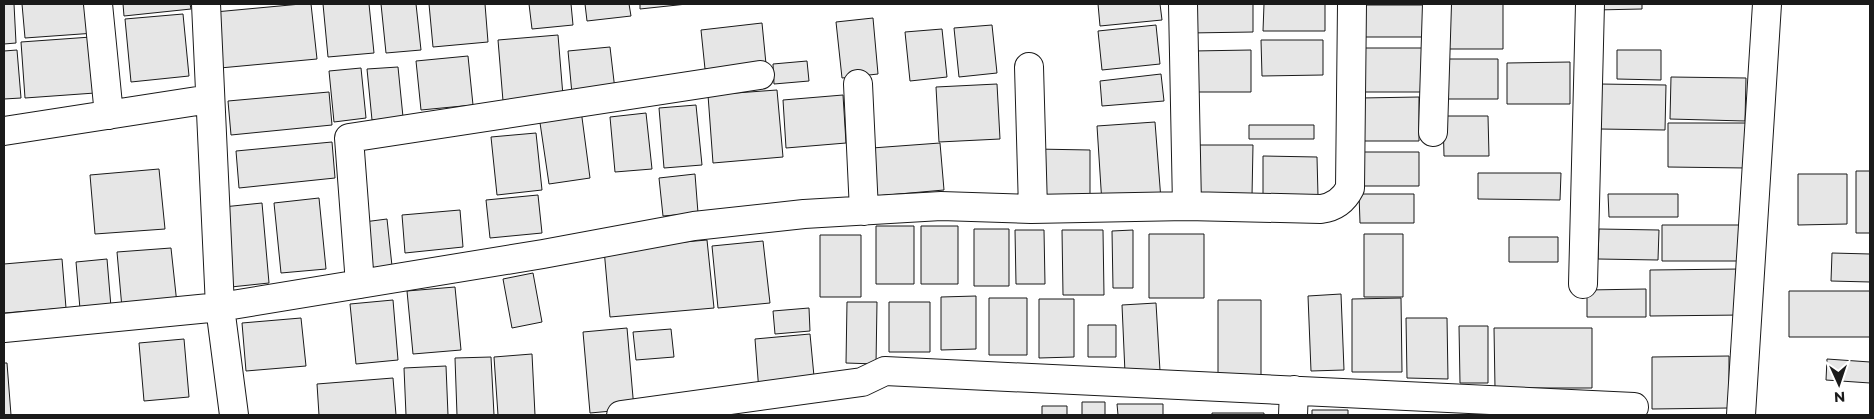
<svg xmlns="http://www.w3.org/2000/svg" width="1874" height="419" viewBox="0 0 1874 419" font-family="Montserrat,sans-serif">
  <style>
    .building { fill: #e6e6e6; stroke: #1a1a1a }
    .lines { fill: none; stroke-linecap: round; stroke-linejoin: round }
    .minor-casing { stroke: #1a1a1a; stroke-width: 30 }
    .minor { stroke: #fff; stroke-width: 28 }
  </style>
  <rect width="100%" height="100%" fill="#fff"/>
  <path class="building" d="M4,4h10l2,39 -12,1z
    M22,4h70l3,29 -70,5z
    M123,4h67l1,5 -67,7z
    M301,4h10l6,55 -97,9 -5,-56z
    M323,4h46l5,49 -46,4z
    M381,4h35l5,46 -35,3z
    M429,4h56l3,38 -55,5z
    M529,4h42l2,21 -41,4z
    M585,4h44l2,12 -44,5z
    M640,4h47l-47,5z
    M1098,4h62l2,16 -62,6z
    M1190,4h63v28l-64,1z
    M1264,4h61v27h-62z
    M1446,4h57v45h-56z
    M1595,4h47v5l-47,1z
    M1357,5h73v32h-73z
    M183,14l6,62 -58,6 -6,-63z
    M873,18l5,56 -36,4 -6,-56z
    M762,23l4,41 -61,5 -4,-39z
    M992,25l5,48 -38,4 -5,-49z
    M1156,25l4,39 -58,6 -4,-39z
    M942,29l5,48 -37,4 -5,-49z
    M558,35l5,61 -60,5 -5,-61z
    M91,37l4,56 -70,5 -4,-56z
    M1261,40h62v35l-61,1z
    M610,47l5,43 -43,4 -4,-43z
    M1360,48h62v44h-62z
    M17,50l4,48 -17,1v-48z
    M1251,50v42h-58v-41z
    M1617,50h44v30l-44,-1z
    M468,56l5,49 -52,5 -5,-49z
    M1443,59h55v40h-56z
    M807,61l2,20 -35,3 -1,-20z
    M1570,62v42h-63v-41z
    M398,67l5,50 -31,3 -5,-51z
    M361,68l5,50 -32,4 -5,-51z
    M1161,74l3,27 -62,5 -2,-25z
    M1671,77l75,1 -1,43 -75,-2z
    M997,84l3,55 -61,3 -3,-55z
    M1600,84l66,1 -1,45 -65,-1z
    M777,90l6,67 -70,6 -5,-68z
    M329,92l3,33 -101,10 -3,-34z
    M843,95l3,48 -60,5 -3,-48z
    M1419,97v44h-58v-43z
    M696,105l6,60 -38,3 -5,-60z
    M581,110l9,68 -41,6 -10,-68z
    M646,113l6,56 -37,3 -5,-55z
    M1443,116h45l1,40h-45z
    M1155,122l6,78 -59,4 -5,-78z
    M1668,123h79l-1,45 -78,-1z
    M1249,125h65v14h-65z
    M536,133l6,57 -45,5 -6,-58z
    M332,142l3,36 -96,10 -3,-37z
    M940,143l4,47 -68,6 -4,-48z
    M1195,145h58l-1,51 -57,1z
    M1035,149l55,1v47h-55z
    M1358,152h61v34h-61z
    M1263,156l54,1 1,39h-55z
    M159,169l6,60 -70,5 -5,-59z
    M1856,171h14v62h-14z
    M1478,173h83l-1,27 -82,-1z
    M695,174l3,39 -35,3 -4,-38z
    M1798,174h49v50l-49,1z
    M1359,194h55v29h-54z
    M1608,194h70v23h-69z
    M538,195l4,38 -52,5 -4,-38z
    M319,198l7,71 -45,4 -7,-70z
    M262,203l7,80 -38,4 -8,-80z
    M460,210l3,37 -58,6 -3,-38z
    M387,219l5,47 -31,3 -5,-46z
    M1662,225h77l1,36h-78z
    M876,226h38v58h-38z
    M921,226h37v58h-37z
    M974,229h35v57h-35z
    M1599,229l60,1 -1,30 -60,-1z
    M1015,230h29l1,54h-29z
    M1062,230h41l1,65h-41z
    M1133,230v58h-20l-1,-57z
    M1149,234h55v64h-55z
    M1364,234h39v63h-39z
    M820,235h41v62h-41z
    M1509,237h49v25h-49z
    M707,240l7,68 -104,9 -6,-68z
    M763,241l7,62 -52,5 -6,-62z
    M171,248l6,56 -55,4 -5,-56z
    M1832,253l38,1v28l-39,-1z
    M62,259l4,49 -62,5v-49z
    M107,259l4,48 -31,2 -4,-47z
    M1741,269l1,46 -92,1v-46z
    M533,273l9,49 -30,6 -9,-49z
    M455,287l6,63 -48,4 -6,-63z
    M1646,289v28h-59v-27z
    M1789,291h81v46h-81z
    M1341,294l3,76 -33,1 -3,-75z
    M976,296v53l-35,1v-53z
    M989,298h38v57h-38z
    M1401,298l1,74h-50v-73z
    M1039,299h35v58l-35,1z
    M393,300l5,60 -42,4 -6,-60z
    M1218,300h43v75h-43z
    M847,302h30l-1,62 -30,-1z
    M889,302h41v50h-41z
    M1156,303l4,68 -35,2 -3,-68z
    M809,308l1,23 -35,3 -2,-23z
    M301,318l5,48 -60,5 -4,-48z
    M1406,318h41l1,61 -41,-1z
    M1088,325h28v32h-28z
    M1459,326h29v57h-28z
    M627,328l7,81 -44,4 -7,-81z
    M1494,328h98v60h-97z
    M671,329l3,28 -38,3 -3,-28z
    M810,334l5,53 -56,5 -4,-53z
    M184,339l5,58 -45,4 -5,-58z
    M532,354l3,61h-37l-4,-58z
    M1729,356v52l-77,1v-52z
    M491,357l3,58h-37l-2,-57z
    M1827,359l43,3v21l-44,-3z
    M4,363h3l4,52h-7z
    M446,366l2,49h-42l-2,-47z
    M393,378l3,37h-77l-2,-31z
    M1082,402h23v13h-23z
    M1117,404h46v11h-45z
    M1042,406h25v9h-25z
    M1312,410h36v5h-36z
    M1212,413h52v2h-52z"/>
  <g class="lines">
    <defs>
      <path id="minor" d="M98,4l11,111
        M206,4l14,303 14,108
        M1183,4l4,202
        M1029,67l4,142
        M858,84l6,127
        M4,131l206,-32
        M1433,132l4,-128
        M360,284l-11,-146 411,-63
        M1583,284l7,-280
        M4,328l216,-21 323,-53 151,-28 110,-12 137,-8 90,3 156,-3 134,3c14,-2 23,-9 29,-21l2,-184
        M621,415l241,-33 23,-11 749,36
        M1293,415l1,-25
        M1741,415l26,-411"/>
    </defs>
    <use href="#minor" class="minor-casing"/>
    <use href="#minor" class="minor"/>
  </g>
  <rect width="1874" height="419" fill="none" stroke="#1a1a1a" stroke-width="10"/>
  <g transform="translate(1839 384) rotate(177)" stroke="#ffffff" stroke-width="4" paint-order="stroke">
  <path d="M0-4L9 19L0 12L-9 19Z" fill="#1a1a1a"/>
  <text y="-8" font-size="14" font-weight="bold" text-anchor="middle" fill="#1a1a1a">N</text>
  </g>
</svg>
